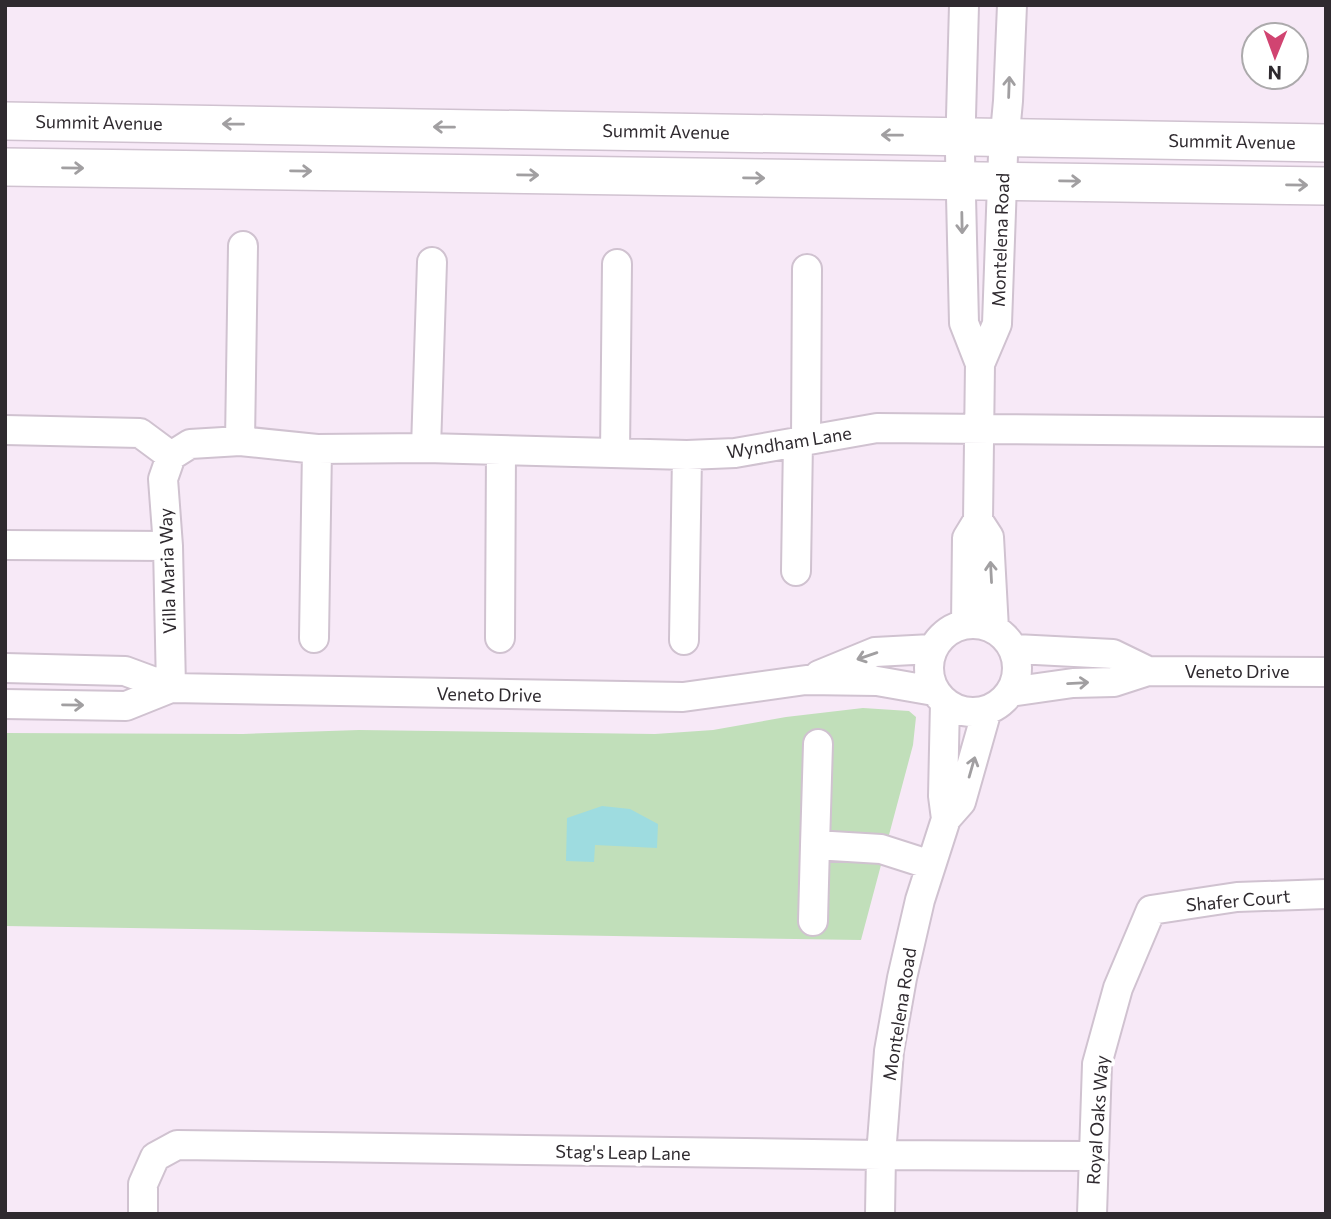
<svg xmlns="http://www.w3.org/2000/svg" width="1331" height="1219" viewBox="0 0 1331 1219" font-family="Commissioner,sans-serif">
  <style>
    .green { fill: #c1dfba }
    .water { fill: #9edce0 }
    .lines { fill: none; stroke-linecap: round; stroke-linejoin: round }
    .minor-casing { stroke: #d0c2d0; stroke-width: 32 }
    .major-casing { stroke: #d0c2d0; stroke-width: 40 }
    .minor { stroke: #fff; stroke-width: 28 }
    .major { stroke: #fff; stroke-width: 37 }
    .oneway { stroke: #a19fa1 }
    .labels { text-anchor: middle; dominant-baseline: central; stroke-width: 7; stroke-linejoin: round; paint-order: stroke }
    .street-label { font-size: 18px; fill: #2f2a2f; stroke: #fff }
  </style>
  <rect width="100%" height="100%" fill="#f7e9f7"/>
  <path class="green" d="M863,708l46,3 7,6 -3,28 -52,195 -856,-14v-193l238,1 116,-4 296,4 58,-4 73,-13z"/>
  <path class="water" d="M602,806l28,3 28,15 -1,24 -62,-3 -1,17 -28,-1 1,-43z"/>
  <g class="lines">
    <defs>
      <path id="minor" d="M964,5l-4,149 4,169 16,41
        M5,430l135,3 31,23
        M806,440l1,-171
        M240,441l3,-195
        M426,448l6,-186
        M615,453l2,-189
        M171,456l19,-12 50,-3 77,8 109,-1 261,7 48,-2 142,-25 449,4
        M978,520l11,17 5,92
        M5,545l163,1
        M796,571l2,-130
        M929 668a44 44 0 1 1 88 0a44 44 0 1 1-88 0Z
        M966,624l1,-86 11,-18 2,-156 17,-40 6,-169 5,-54 4,-96
        M314,638l3,-189
        M500,638l1,-187
        M684,640l3,-185
        M1014,649l99,5 35,17
        M5,668l120,3 46,17 512,9 123,-17 71,1 57,10
        M819,675l56,-23 57,-3
        M171,688l-3,-142 -5,-67 8,-23
        M1010,692l63,-9 41,-1 34,-11 178,1
        M5,704l121,2 45,-18
        M818,744l-3,101 66,4 50,16
        M946,819l15,-17 26,-92
        M813,921l2,-76
        M143,1214v-30l12,-27 22,-12 704,10 213,1
        M880,1214l1,-59 8,-104 13,-73 18,-78 26,-81 -3,-23 2,-94
        M1092,1214l5,-150 21,-76 33,-78 86,-13 89,-3"/>
      <path id="major" d="M5,121l1321,22
        M5,167l1321,19"/>
    </defs>
    <use href="#minor" class="minor-casing"/>
    <use href="#major" class="major-casing"/>
    <use href="#minor" class="minor"/>
    <use href="#major" class="major"/>
  </g>
  <defs><path id="oneway-shaft" d="M-6 0H5M1.5-3L5.5 0L1.5 3" fill="none" stroke-width="1.6" stroke-linecap="round" stroke-linejoin="round" transform="scale(1.75)"/></defs>
  <g class="oneway">
    <use href="#oneway-shaft" transform="translate(1009 87) rotate(-88)"/>
    <use href="#oneway-shaft" transform="translate(233 124) rotate(-179)"/>
    <use href="#oneway-shaft" transform="translate(444 127) rotate(-179)"/>
    <use href="#oneway-shaft" transform="translate(892 135) rotate(-179)"/>
    <use href="#oneway-shaft" transform="translate(73 168) rotate(1)"/>
    <use href="#oneway-shaft" transform="translate(301 171) rotate(1)"/>
    <use href="#oneway-shaft" transform="translate(528 175) rotate(1)"/>
    <use href="#oneway-shaft" transform="translate(754 178) rotate(1)"/>
    <use href="#oneway-shaft" transform="translate(1070 181) rotate(1)"/>
    <use href="#oneway-shaft" transform="translate(1297 185) rotate(1)"/>
    <use href="#oneway-shaft" transform="translate(962 223) rotate(89)"/>
    <use href="#oneway-shaft" transform="translate(991 572) rotate(-93)"/>
    <use href="#oneway-shaft" transform="translate(867 656) rotate(161)"/>
    <use href="#oneway-shaft" transform="translate(1078 683) rotate(-3)"/>
    <use href="#oneway-shaft" transform="translate(73 705) rotate(1)"/>
    <use href="#oneway-shaft" transform="translate(972 767) rotate(-74)"/>
  </g>
  <g class="labels">
    <g class="street-label">
      <text transform="translate(99 122) rotate(1)">Summit Avenue</text>
      <text transform="translate(666 131) rotate(1)">Summit Avenue</text>
      <text transform="translate(1232 141) rotate(1)">Summit Avenue</text>
      <text transform="translate(1000 240) rotate(-88)">Montelena Road</text>
      <text transform="translate(789 442) rotate(-9)">Wyndham Lane</text>
      <text transform="translate(167 571) rotate(-92)">Villa Maria Way</text>
      <text x="1237" y="671">Veneto Drive</text>
      <text transform="translate(489 694) rotate(1)">Veneto Drive</text>
      <text transform="translate(1238 900) rotate(-5)">Shafer Court</text>
      <text transform="translate(899 1014) rotate(-81)">Montelena Road</text>
      <text transform="translate(1097 1120) rotate(-86)">Royal Oaks Way</text>
      <text transform="translate(623 1152) rotate(1)">Stag's Leap Lane</text>
    </g>
  </g>
  <rect width="1331" height="1219" fill="none" stroke="#2f2a2f" stroke-width="14"/>
  <g transform="translate(1275 56) rotate(181)"><circle r="33" fill="#ffffff" stroke="#acaaac" stroke-width="2"/>
  <path d="M0-5L12 26L0 18L-12 26Z" fill="#d14471"/>
  <text y="-10" font-size="19" font-weight="bold" text-anchor="middle" fill="#2f2a2f">N</text>
  </g>
</svg>
